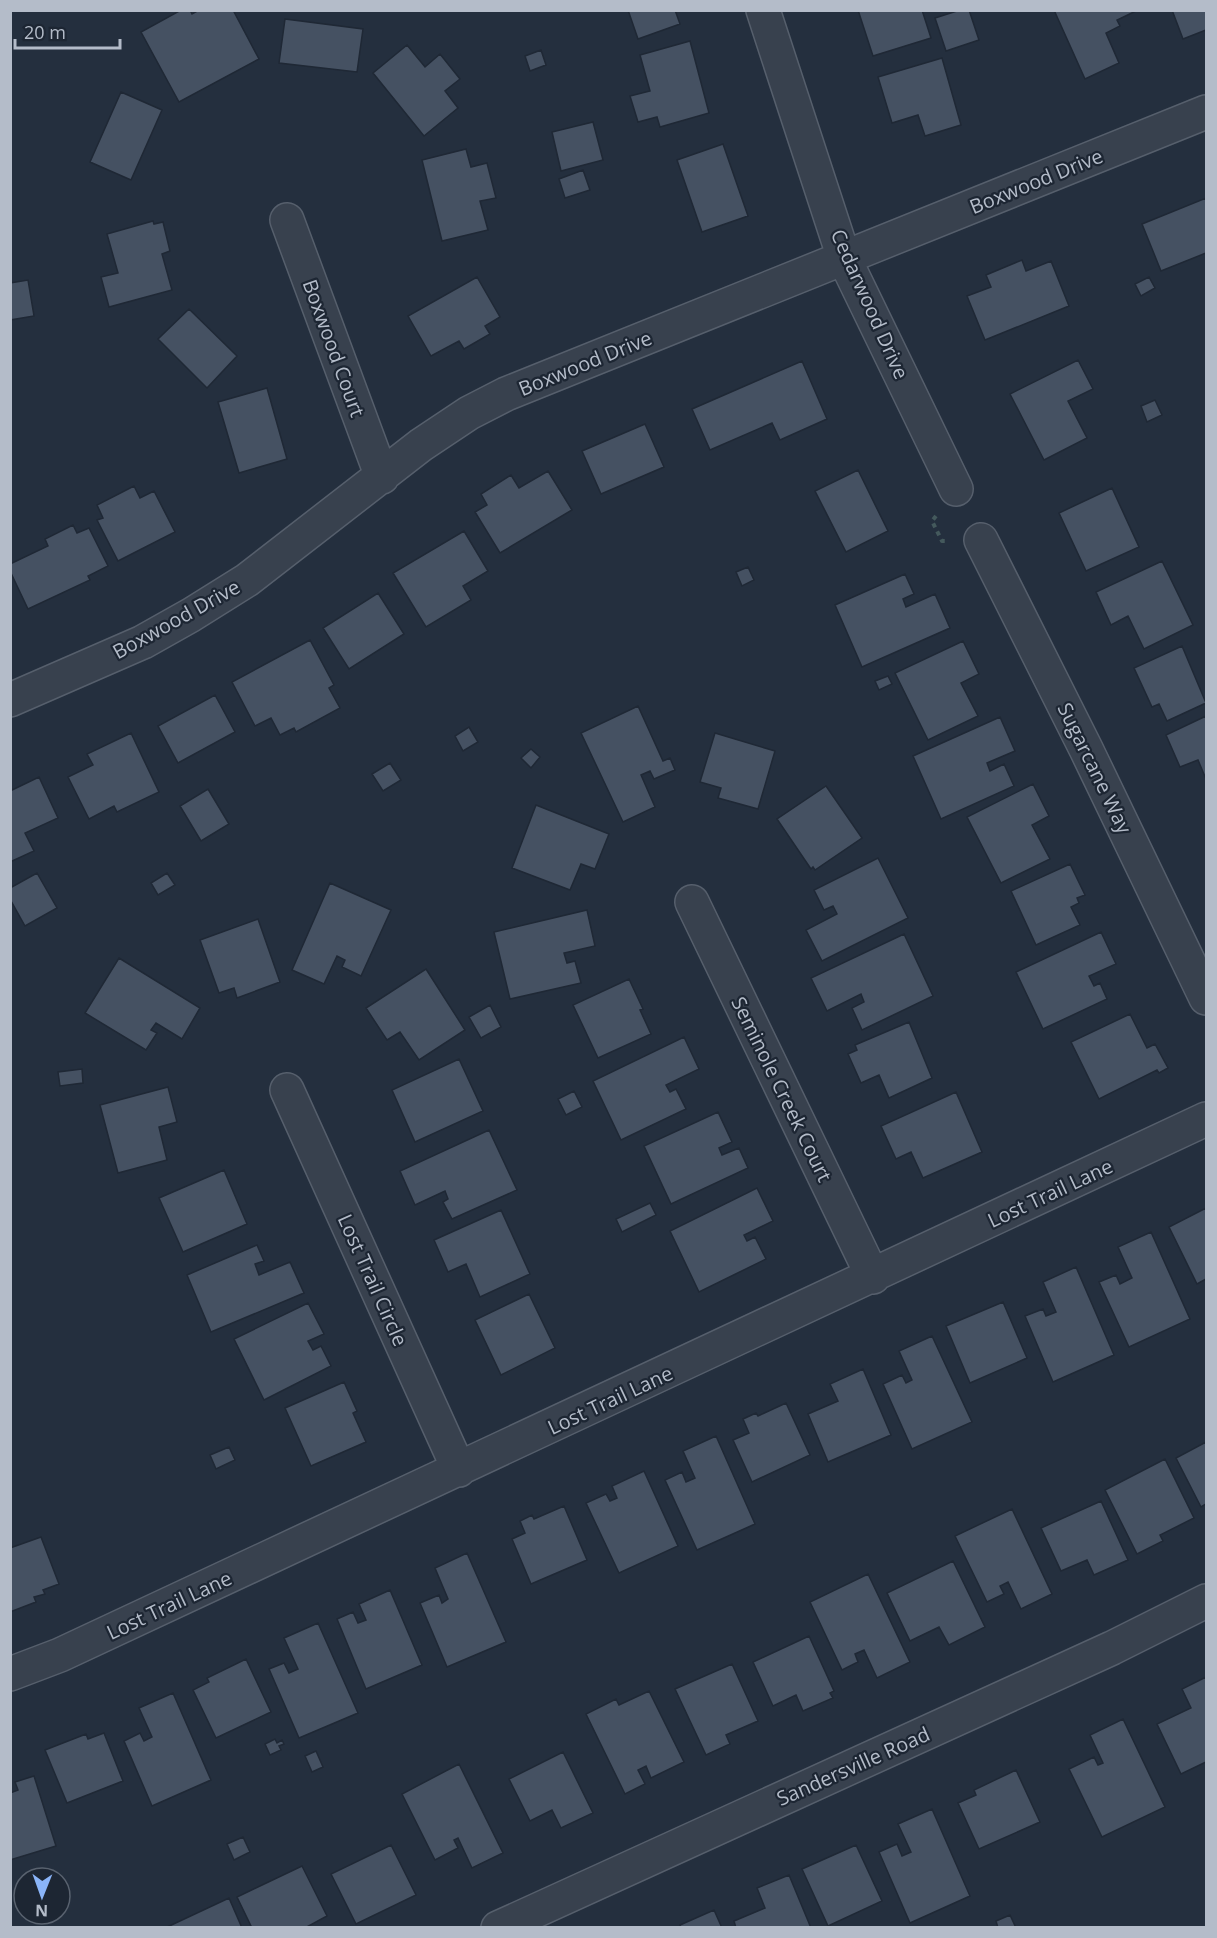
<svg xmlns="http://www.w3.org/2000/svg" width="1217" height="1938" viewBox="0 0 1217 1938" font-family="'Open Sans',sans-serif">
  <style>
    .building { fill: #455162; stroke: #1f2835; stroke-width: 1.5 }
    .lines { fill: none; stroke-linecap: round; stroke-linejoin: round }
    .street-casing { stroke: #565f6c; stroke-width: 36 }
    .path { stroke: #44595c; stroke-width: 4; stroke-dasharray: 4.5 4.5; stroke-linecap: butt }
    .street { stroke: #38414e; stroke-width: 33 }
    .labels { text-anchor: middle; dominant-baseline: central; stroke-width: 4.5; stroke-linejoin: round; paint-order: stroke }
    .street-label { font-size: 20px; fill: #b4bcc9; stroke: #1d2633 }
  </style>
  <rect width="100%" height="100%" fill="#242f3e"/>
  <path class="building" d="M181,10h9l2,4 7,-4h34l26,49 -80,43 -38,-70z
    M628,10h47l5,14 -42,15z
    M858,10h64l9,28 -58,18z
    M960,10h9l10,30 -33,11 -11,-33z
    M1054,10h84l-21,10 3,6 -14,7 13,30 -34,16z
    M1172,10h34v20l-23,9z
    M285,19l78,10 -6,43 -78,-9z
    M690,41l19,72 -49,14 -3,-10 -19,5 -8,-26 20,-5 -10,-36z
    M407,45l18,22 15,-13 20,25 -15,12 13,17 -34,28 -51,-63z
    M541,50l5,15 -16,6 -5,-15z
    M942,58l19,67 -36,11 -7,-21 -26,8 -14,-46z
    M121,92l41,18 -31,70 -41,-18z
    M593,122l10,38 -42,11 -9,-39z
    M723,144l25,72 -46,16 -25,-72z
    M466,149l5,18 16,-4 9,35 -16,3 8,29 -46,11 -20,-81z
    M583,170l7,20 -25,8 -6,-19z
    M1206,198v55l-45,18 -19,-47z
    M153,221l1,3 9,-2 7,29 -8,3 10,36 -63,17 -8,-30 17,-4 -11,-39z
    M1022,260l4,11 25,-10 18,45 -84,34 -18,-44 24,-9 -5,-12z
    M477,277l23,40 -15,9 5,8 -26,15 -5,-8 -28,15 -23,-40z
    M1149,277l6,11 -14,8 -6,-12z
    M28,280l6,36 -24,4v-37z
    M189,309l48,47 -30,32 -49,-49z
    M1078,360l15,29 -25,12 19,37 -43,22 -34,-66z
    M802,361l25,58 -47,21 -8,-17 -62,27 -18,-41z
    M267,388l20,71 -48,14 -21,-71z
    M1155,400l7,15 -15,7 -6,-16z
    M645,424l19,43 -63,27 -19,-43z
    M858,470l30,61 -42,21 -31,-61z
    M548,471l24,39 -72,43 -25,-41 12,-7 -6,-11 30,-19 8,13z
    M134,486l6,12 14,-7 21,41 -57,29 -21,-41 6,-2 -6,-13z
    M1112,488l27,59 -53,24 -27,-58z
    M73,525l4,8 12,-5 19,38 -20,10 2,4 -62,29 -18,-38v-7l38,-18 -3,-7z
    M464,531l24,40 -25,15 8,14 -45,27 -33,-54z
    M1162,561l31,64 -49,24 -16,-33 -17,9 -15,-33z
    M748,567l6,13 -12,6 -6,-14z
    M905,574l9,20 -11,5 3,8 29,-13 15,34 -88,39 -27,-62z
    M378,593l26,41 -55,35 -26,-41z
    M310,640l24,45 -5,3 11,20 -44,24 -2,-4 -14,7 -9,-17 -16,8 -23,-44z
    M963,641l16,33 -18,9 17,33 -50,24 -33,-67z
    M1182,646l24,57 -39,18 -8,-17 -7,3 -18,-39z
    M888,676l4,8 -13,6 -4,-9z
    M215,695l20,37 -57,31 -20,-37z
    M638,706l25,55 7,-3 5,12 -21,9 -4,-8 -9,4 14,32 -32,15 -42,-89z
    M1206,716v63l-8,-19 -18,7 -14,-32z
    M1000,717l15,34 -28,12 3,8 14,-7 10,22 -73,33 -28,-63z
    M469,727l9,15 -15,9 -8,-15z
    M131,733l28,59 -42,20 -3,-6 -25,13 -21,-42 25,-12 -6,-11z
    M715,733l60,18 -17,58 -40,-11 3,-10 -21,-6z
    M531,749l9,8 -9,11 -10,-10z
    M390,763l11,17 -18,11 -11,-17z
    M39,777l19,41 -33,15 9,18 -24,11v-71z
    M1033,784l16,32 -17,9 18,34 -49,24 -34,-66z
    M826,786l36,52 -47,32 -2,-3 -2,2 -34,-50z
    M208,789l21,35 -28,17 -21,-35z
    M536,805l73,29 -14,35 -14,-5 -11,26 -58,-22z
    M878,858l30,60 -86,43 -16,-31 31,-16 -4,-8 -9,4 -10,-20z
    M1070,864l15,31 -8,3 2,5 -8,4 9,18 -44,20 -25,-54z
    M37,873l20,35 -32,18 -15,-27v-11z
    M167,873l8,12 -17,10 -7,-12z
    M330,883l61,27 -30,66 -19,-9 3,-7 -8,-4 -13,28 -32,-14z
    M587,910l8,36 -31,7 3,10 8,-2 6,22 -71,16 -16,-67z
    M258,919l22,63 -43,16 -3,-10 -15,5 -19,-53z
    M1101,932l15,32 -27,12 5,10 6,-3 7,16 -64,30 -27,-57z
    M904,934l29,62 -71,34 -10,-22 12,-6 -3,-8 -34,17 -16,-33z
    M119,958l81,50 -18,31 -26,-16 -5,7 6,3 -11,17 -61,-37z
    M426,969l39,61 -46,30 -19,-28 -13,8 -21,-32z
    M629,979l14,30 -3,1 11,24 -53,24 -25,-53z
    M490,1005l11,22 -20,11 -12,-21z
    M1130,1014l17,34 8,-4 13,24 -9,5 -2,-3 -58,29 -28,-57z
    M909,1022l23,56 -43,20 -10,-23 -18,8 -13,-29 9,-4 -2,-5z
    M684,1037l15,32 -33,16 4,7 6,-3 10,20 -65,31 -28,-59z
    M459,1059l24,52 -68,31 -23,-52z
    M82,1069l1,14 -23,3 -2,-14z
    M168,1087l9,35 -18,5 8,33 -49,13 -18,-68z
    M574,1091l8,16 -16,8 -8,-16z
    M956,1092l26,60 -59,26 -12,-26 -15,7 -15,-33z
    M718,1112l14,30 -13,6 3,7 17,-7 9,20 -77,36 -27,-58z
    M489,1130l28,60 -65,29 -9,-17 5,-3 -3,-8 -30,14 -15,-34z
    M224,1170l23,54 -64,28 -24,-54z
    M757,1188l16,33 -29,14 3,6 8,-4 11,22 -67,33 -29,-61z
    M650,1203l6,12 -34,17 -6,-13z
    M1206,1208v71l-9,5 -28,-57z
    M501,1210l29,64 -50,23 -14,-33 -18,8 -14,-32z
    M1151,1232l39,87 -61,28 -30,-65 17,-7 4,9 12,-6 -14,-31z
    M257,1245l7,16 -9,3 4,11 31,-13 14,31 -93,39 -24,-57z
    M1076,1267l38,88 -61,27 -28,-66 18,-7 3,7 10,-4 -13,-30z
    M529,1294l26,54 -54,27 -26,-55z
    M1003,1302l24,56 -57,25 -24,-57z
    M308,1303l16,31 -16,7 5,9 8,-4 10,20 -67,34 -30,-61z
    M932,1336l40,86 -60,27 -29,-65 19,-9 4,8 6,-3 -13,-29z
    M863,1369l28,66 -63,27 -20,-48 30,-13 -8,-17z
    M344,1382l13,29 -4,2 13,29 -55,24 -26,-58z
    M786,1403l24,52 -58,27 -19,-42 16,-7 -6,-14 13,-6 2,3z
    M716,1436l39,88 -58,26 -32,-70 17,-8 4,10 9,-4 -12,-27z
    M1206,1442v62l-5,3 -25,-49z
    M229,1447l6,13 -19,9 -6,-14z
    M1165,1459l29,59 -34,17 3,6 -26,13 -32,-64z
    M644,1471l34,75 -59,27 -33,-70 20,-9 4,7 7,-3 -5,-12z
    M1101,1501l27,59 -34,15 -7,-15 -26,11 -20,-43z
    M564,1506l23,54 -56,24 -19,-45 13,-6 -5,-12 12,-6 2,4z
    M1012,1509l40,85 -31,15 -13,-27 -8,4 4,8 -17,8 -32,-66z
    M41,1537l18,47 -16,6 2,4 -11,3 2,5 -26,10v-64z
    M467,1553l39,89 -59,25 -27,-64 19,-8 3,8 6,-4 -13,-31z
    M953,1561l32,66 -36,18 -10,-18 -29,14 -23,-48z
    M868,1574l42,88 -33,16 -13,-28 -9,4 3,8 -16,8 -32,-68z
    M390,1590l32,75 -56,24 -29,-70 16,-7 5,11 8,-3 -7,-16z
    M318,1623l40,90 -59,25 -30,-69 15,-6 5,10 9,-4 -14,-31z
    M809,1636l25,55 -4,2 3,5 -30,13 -7,-16 -23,11 -20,-44z
    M246,1659l25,53 -55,26 -23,-48 16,-8 -2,-4z
    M732,1664l26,57 -32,14 4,9 -24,11 -31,-66z
    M1206,1677v85l-25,12 -24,-50 34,-16 -9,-19z
    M649,1691l35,71 -33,16 -5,-12 -8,4 7,14 -20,10 -39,-80 30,-15 3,6z
    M173,1693l38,87 -59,26 -28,-65 16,-8 4,8 8,-4 -13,-29z
    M1123,1719l42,88 -63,30 -33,-68 25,-12 4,8 5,-2 -13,-28z
    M104,1733l19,48 -56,22 -22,-53 41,-16 2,5z
    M275,1739l2,4 5,-3 2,4 -5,2 2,4 -11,5 -5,-11z
    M316,1751l7,16 -11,5 -7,-16z
    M563,1752l30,61 -32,15 -9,-18 -22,11 -21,-42z
    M459,1764l44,89 -31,15 -14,-30 -4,2 4,8 -23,12 -33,-66z
    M1016,1770l24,52 -61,27 -21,-46 18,-8 -2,-5z
    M34,1776l22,70 -46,14v-67l8,-3 -3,-8z
    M932,1809l38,87 -60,27 -31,-71 18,-8 5,12 9,-4 -13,-28z
    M243,1837l7,15 -16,8 -7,-16z
    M391,1845l25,50 -60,29 -25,-50z
    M856,1845l26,56 -54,25 -26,-57z
    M302,1866l25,50 -22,12h-53l-15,-31z
    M789,1875l22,53h-75l-2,-7 31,-13 -8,-20z
    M229,1898l13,30h-77z
    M714,1910l8,18h-41l-1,-3z
    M1010,1915l6,13h-18l-2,-7z"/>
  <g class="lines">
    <defs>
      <path id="street" d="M763,10l81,248 112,231
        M287,220l95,257
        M981,540l105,209 120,249
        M10,700l133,-58 48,-27 56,-35 174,-135 48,-32 37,-19 700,-282
        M692,902l181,375
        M287,1090l172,380
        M10,1674l50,-19 1146,-536
        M498,1928l614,-280 94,-47"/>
    </defs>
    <use href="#street" class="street-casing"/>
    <path class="path" d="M936,516l-4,5 10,20h6"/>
    <use href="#street" class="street"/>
  </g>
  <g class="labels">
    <g class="street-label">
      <text transform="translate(1036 181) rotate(-22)">Boxwood Drive</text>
      <text transform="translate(870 304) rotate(66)">Cedarwood Drive</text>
      <text transform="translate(334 348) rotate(70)">Boxwood Court</text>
      <text transform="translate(585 363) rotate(-22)">Boxwood Drive</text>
      <text transform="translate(176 619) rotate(-29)">Boxwood Drive</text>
      <text transform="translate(1095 768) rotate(64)">Sugarcane Way</text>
      <text transform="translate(782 1089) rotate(64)">Seminole Creek Court</text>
      <text transform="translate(1050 1193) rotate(-25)">Lost Trail Lane</text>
      <text transform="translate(373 1280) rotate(66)">Lost Trail Circle</text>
      <text transform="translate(610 1400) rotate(-25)">Lost Trail Lane</text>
      <text transform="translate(169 1605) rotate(-25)">Lost Trail Lane</text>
      <text transform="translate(853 1766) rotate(-24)">Sandersville Road</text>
    </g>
  </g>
  <rect width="1217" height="1938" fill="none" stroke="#b4bcc9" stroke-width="24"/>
  <g transform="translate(42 1896) rotate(181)"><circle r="28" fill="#1d2633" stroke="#59626f" stroke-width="1.5"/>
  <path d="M0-4.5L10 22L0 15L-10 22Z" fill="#8ab4f8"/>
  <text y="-9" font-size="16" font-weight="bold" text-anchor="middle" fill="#b4bcc9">N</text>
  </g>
  <path d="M15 39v9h105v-9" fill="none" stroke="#b4bcc9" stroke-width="3"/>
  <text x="24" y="39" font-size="18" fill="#b4bcc9" stroke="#1d2633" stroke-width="4.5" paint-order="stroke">20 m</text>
</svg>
